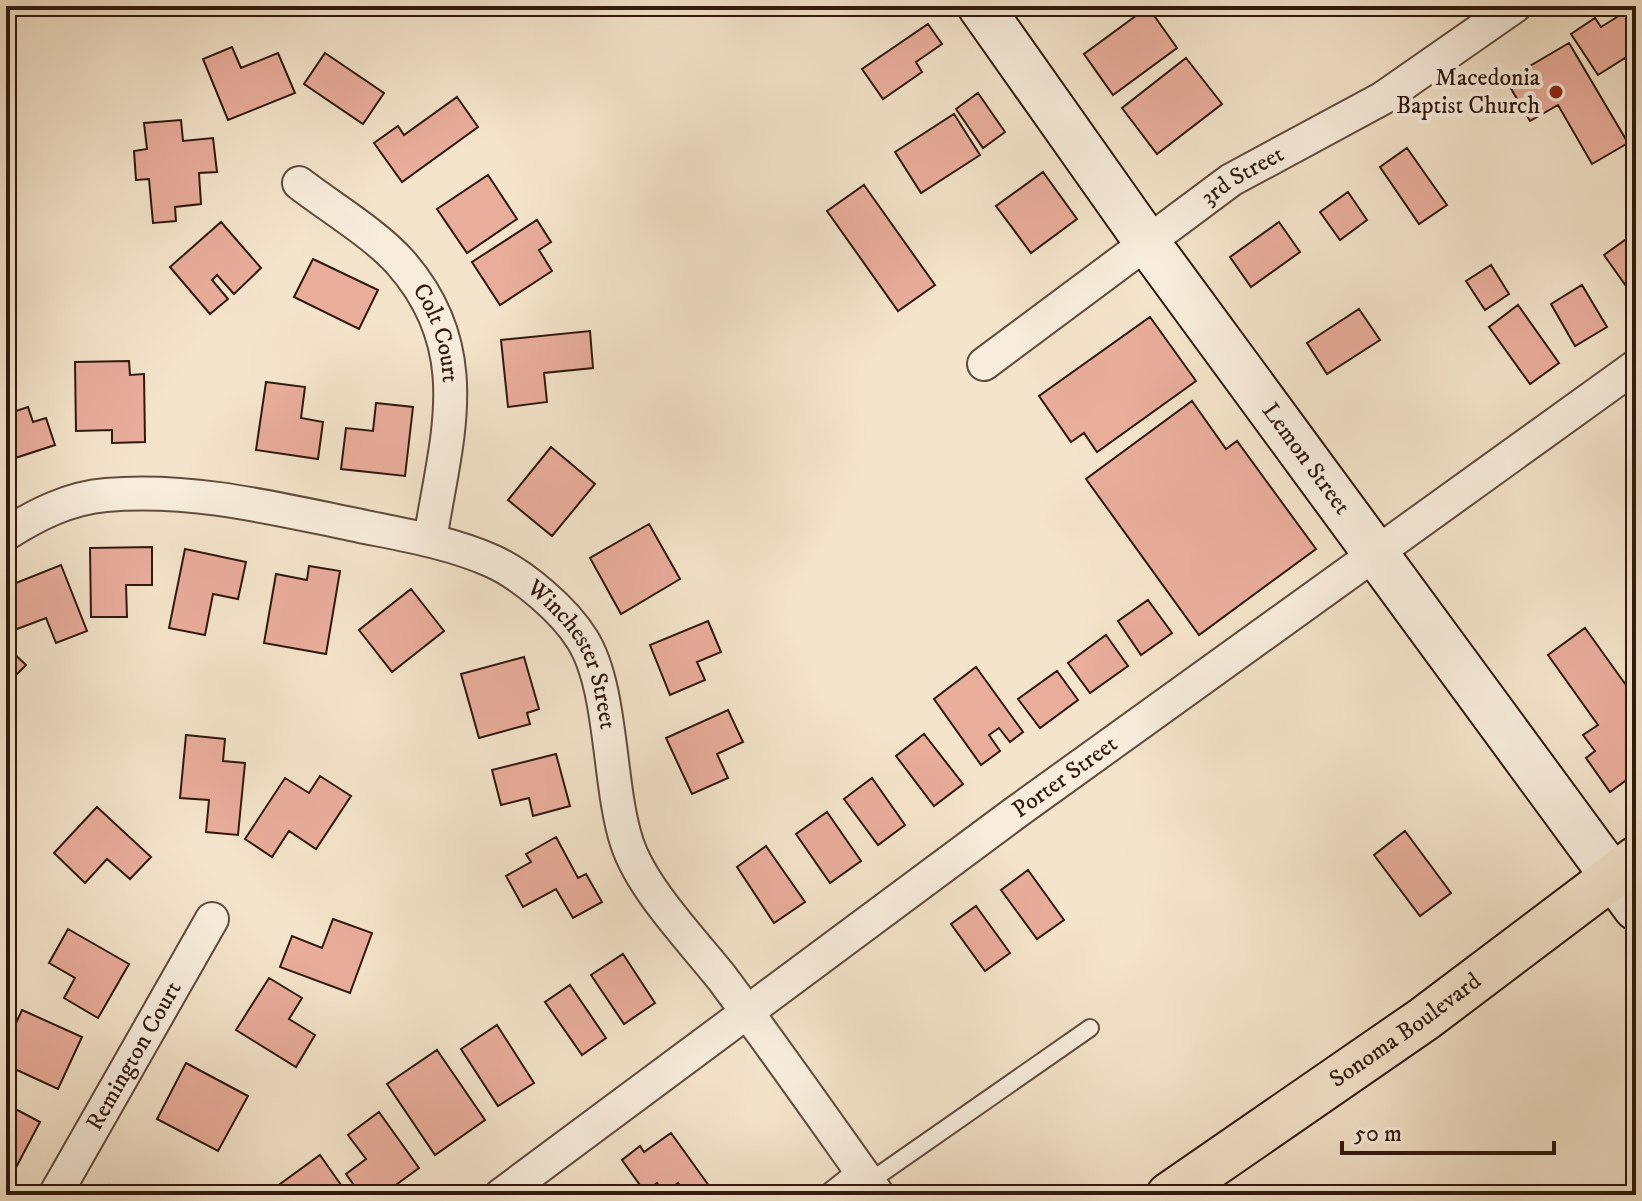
<svg xmlns="http://www.w3.org/2000/svg" width="1642" height="1201" viewBox="0 0 1642 1201" font-family="'IM FELL DW Pica',serif">
  <style>
    .building { fill: #e9ad9c; stroke: #30180d; stroke-width: 2 }
    .lines { fill: none; stroke-linecap: round; stroke-linejoin: round }
    .lane-casing { stroke: #614b3c; stroke-width: 20 }
    .street-casing { stroke: #614b3c; stroke-width: 36 }
    .secondary-casing { stroke: #30180d; stroke-width: 48 }
    .primary-casing { stroke: #30180d; stroke-width: 48 }
    .lane { stroke: #f8eddd; stroke-width: 16 }
    .street { stroke: #f8eddd; stroke-width: 32 }
    .secondary { stroke: #f8eddd; stroke-width: 44 }
    .primary { stroke: #f4e4cb; stroke-width: 44 }
    .poi-dot { fill: #8f2418; stroke: #f8eddd; stroke-width: 3 }
    .labels { text-anchor: middle; dominant-baseline: central; stroke-width: 8; stroke-linejoin: round; paint-order: stroke }
    .poi-label { font-size: 24px; fill: #30180d; stroke: #f8eddd; text-anchor: end }
    .street-label { font-size: 24px; fill: #30180d; stroke: #f8eddd }
  </style>
  <rect width="100%" height="100%" fill="#f4e4cb"/>
  <filter id="stains"><feTurbulence type="fractalNoise" baseFrequency=".0025" numOctaves="4"/><feColorMatrix values="0 0 0 0 .2 0 0 0 0 .09 0 0 0 0 .02 0 0 0 .5 -.17"/></filter>
  <radialGradient id="worn" r=".72"><stop offset=".6" stop-color="#630" stop-opacity="0"/><stop offset="1" stop-color="#630" stop-opacity=".3"/></radialGradient>
  <path class="building" d="M1148,7l29,41 -64,47 -29,-41z
    M1625,12l11,17v35l-5,4 -6,-10 -27,17 -27,-41 24,-16 6,9z
    M928,24l14,20 -26,18 6,10 -39,27 -21,-30z
    M1569,43l59,100 -36,21 -34,-59 -28,16 -24,-41z
    M232,47l9,21 37,-15 17,40 -67,27 -25,-61z
    M325,53l59,40 -21,31 -59,-40z
    M1186,58l36,46 -65,50 -35,-46z
    M978,93l27,39 -22,16 -27,-39z
    M457,97l21,30 -76,55 -28,-39 24,-17 6,9z
    M954,114l26,41 -59,38 -26,-41z
    M181,120l2,21 30,-3 4,34 -18,1 2,31 -26,3 1,14 -23,2 -4,-44 -13,1 -2,-29 13,-2 -3,-26z
    M1407,148l40,57 -28,19 -39,-57z
    M1043,172l34,47 -46,34 -35,-47z
    M488,175l29,44 -50,34 -30,-44z
    M864,185l71,100 -37,26 -71,-100z
    M1348,192l19,28 -27,20 -20,-28z
    M537,220l14,22 -12,8 13,21 -52,34 -28,-43z
    M221,222l40,46 -27,26 -17,-19 -5,5 16,19 -18,15 -40,-47z
    M1279,222l21,30 -49,35 -21,-30z
    M1632,235l4,7v58l-32,-45z
    M313,259l65,31 -19,39 -65,-32z
    M1491,265l18,29 -24,16 -19,-29z
    M1582,285l25,42 -32,19 -24,-42z
    M1518,305l41,58 -29,21 -41,-57z
    M1359,309l21,31 -53,34 -20,-31z
    M1150,317l46,64 -99,71 -13,-19 -13,9 -32,-46z
    M590,331l3,37 -49,5 3,29 -39,5 -7,-67z
    M129,361l1,14 14,-1 1,68 -33,1v-13l-36,1 -1,-69z
    M266,382l39,5 -4,31 22,4 -5,37 -62,-9z
    M6,390l7,22 15,-5 5,15 13,-4 9,27 -49,16z
    M1192,401l34,48 11,-8 79,108 -117,86 -113,-156z
    M376,403l37,4 -8,69 -64,-7 5,-41 27,3z
    M551,447l44,37 -43,52 -44,-36z
    M649,524l31,55 -59,35 -31,-56z
    M152,547v38h-26l1,32h-36l-1,-69z
    M185,549l61,13 -8,37 -25,-5 -8,41 -36,-7z
    M61,565l26,66 -31,12 -10,-25 -37,14 -3,-45z
    M309,566l31,5 -14,83 -62,-11 12,-69 31,6z
    M411,589l33,42 -52,41 -33,-42z
    M1148,600l24,33 -31,22 -23,-34z
    M708,621l13,31 -24,10 8,18 -35,15 -20,-50z
    M1585,628l51,71v74l-26,19 -24,-34 9,-7 -12,-16 15,-10 -50,-70z
    M1106,635l22,31 -38,27 -22,-30z
    M6,646l20,19 -20,20z
    M524,657l15,52 -12,4 3,11 -51,14 -18,-64z
    M976,667l47,65 -13,10 -11,-14 -10,7 11,16 -19,14 -47,-66z
    M1057,671l21,29 -38,28 -22,-29z
    M728,710l15,32 -26,12 11,24 -36,16 -26,-56z
    M924,734l39,50 -29,22 -38,-50z
    M186,735l39,4 -2,22 22,2 -7,72 -32,-3 3,-32 -29,-2z
    M556,754l14,52 -37,10 -4,-18 -28,7 -9,-35z
    M320,776l31,20 -35,53 -27,-18 -17,26 -27,-18 40,-61 24,15z
    M872,778l33,47 -27,20 -34,-46z
    M97,807l54,50 -21,22 -23,-20 -22,24 -31,-30z
    M827,812l34,49 -31,22 -34,-49z
    M1405,831l46,62 -31,23 -46,-61z
    M556,837l22,41 8,-4 16,28 -29,16 -17,-29 -33,18 -17,-31 25,-14 -5,-8z
    M766,846l39,56 -31,21 -37,-56z
    M1028,870l36,50 -27,19 -36,-49z
    M976,906l34,47 -25,18 -34,-47z
    M333,919l39,14 -22,60 -70,-26 12,-31 30,12z
    M68,929l61,35 -31,54 -34,-20 11,-20 -26,-15z
    M623,954l32,49 -31,21 -33,-49z
    M269,978l33,20 -13,21 26,16 -19,32 -60,-37z
    M570,985l36,53 -24,17 -37,-53z
    M22,1010l60,27 -24,52 -52,-24v-20z
    M497,1025l37,58 -36,23 -37,-57z
    M437,1050l48,70 -50,35 -48,-71z
    M186,1063l62,33 -30,55 -61,-32z
    M6,1104l34,18 -29,55 -5,-3z
    M379,1112l40,56 -37,27h-21l-15,-21 20,-15 -18,-24z
    M671,1133l41,57 -7,5h-18l-9,-12 -14,11 -7,-11 -12,9 -23,-32 18,-14 4,6z
    M320,1155l28,40h-83z
    M110,1185l33,10h-36z"/>
  <g class="lines">
    <defs>
      <path id="lane" d="M869,1182l221,-154
        M825,1195l34,-27"/>
      <g id="street">
        <path id="s1" d="M299,183c31,24 76,51 101,79 78,88 46,176 30,278"/>
        <path id="s2" d="M984,364l247,-184 152,-82 132,-92"/>
        <path id="s3" d="M6,534c30,-19 63,-36 100,-39 84,-7 163,12 245,29 47,10 96,17 141,37 31,14 72,49 90,78 31,48 26,147 45,204 15,46 65,97 95,135 53,71 104,144 156,217"/>
        <path id="s4" d="M55,1195l157,-276"/>
        <path id="s5" d="M501,1195l514,-382 621,-447"/>
      </g>
      <g id="secondary">
        <path id="s6" d="M980,6l166,235 490,667"/>
      </g>
      <g id="primary">
        <path id="s7" d="M1169,1195l255,-176 212,-160"/>
      </g>
    </defs>
    <use href="#lane" class="lane-casing"/>
    <use href="#street" class="street-casing"/>
    <use href="#secondary" class="secondary-casing"/>
    <use href="#primary" class="primary-casing"/>
    <use href="#lane" class="lane"/>
    <use href="#street" class="street"/>
    <use href="#secondary" class="secondary"/>
    <use href="#primary" class="primary"/>
  </g>
  <circle class="poi-dot" cx="1556" cy="92" r="8"/>
  <g class="labels">
    <g class="poi-label">
      <text x="1540" y="78">Macedonia<tspan x="1540" dy="28">Baptist Church</tspan></text>
    </g>
    <g class="street-label">
      <text stroke="none"><textPath href="#s2" startOffset="320">3rd Street</textPath></text>
      <text stroke="none"><textPath href="#s1" startOffset="210">Colt Court</textPath></text>
      <text stroke="none"><textPath href="#s6" startOffset="558">Lemon Street</textPath></text>
      <text stroke="none"><textPath href="#s3" startOffset="632">Winchester Street</textPath></text>
      <text stroke="none"><textPath href="#s5" startOffset="702">Porter Street</textPath></text>
      <text stroke="none"><textPath href="#s7" startOffset="288">Sonoma Boulevard</textPath></text>
      <text stroke="none"><textPath href="#s4" startOffset="160">Remington Court</textPath></text>
    </g>
  </g>
  <rect width="1642" height="1201" fill="none" stroke="#f4e4cb" stroke-width="32"/>
  <rect x="8" y="8" width="1626" height="1185" fill="none" stroke="#30180d" stroke-width="4"/>
  <rect x="16" y="16" width="1610" height="1169" fill="none" stroke="#30180d" stroke-width="2"/>
  <path d="M1342 1141v12h212v-12" fill="none" stroke="#30180d" stroke-width="4"/>
  <text x="1354" y="1141" font-size="24" fill="#30180d" stroke="#f8eddd" stroke-width="6" paint-order="stroke">50 m</text>
  <rect width="100%" height="100%" filter="url(#stains)"/>
  <rect width="100%" height="100%" fill="url(#worn)"/>
</svg>
